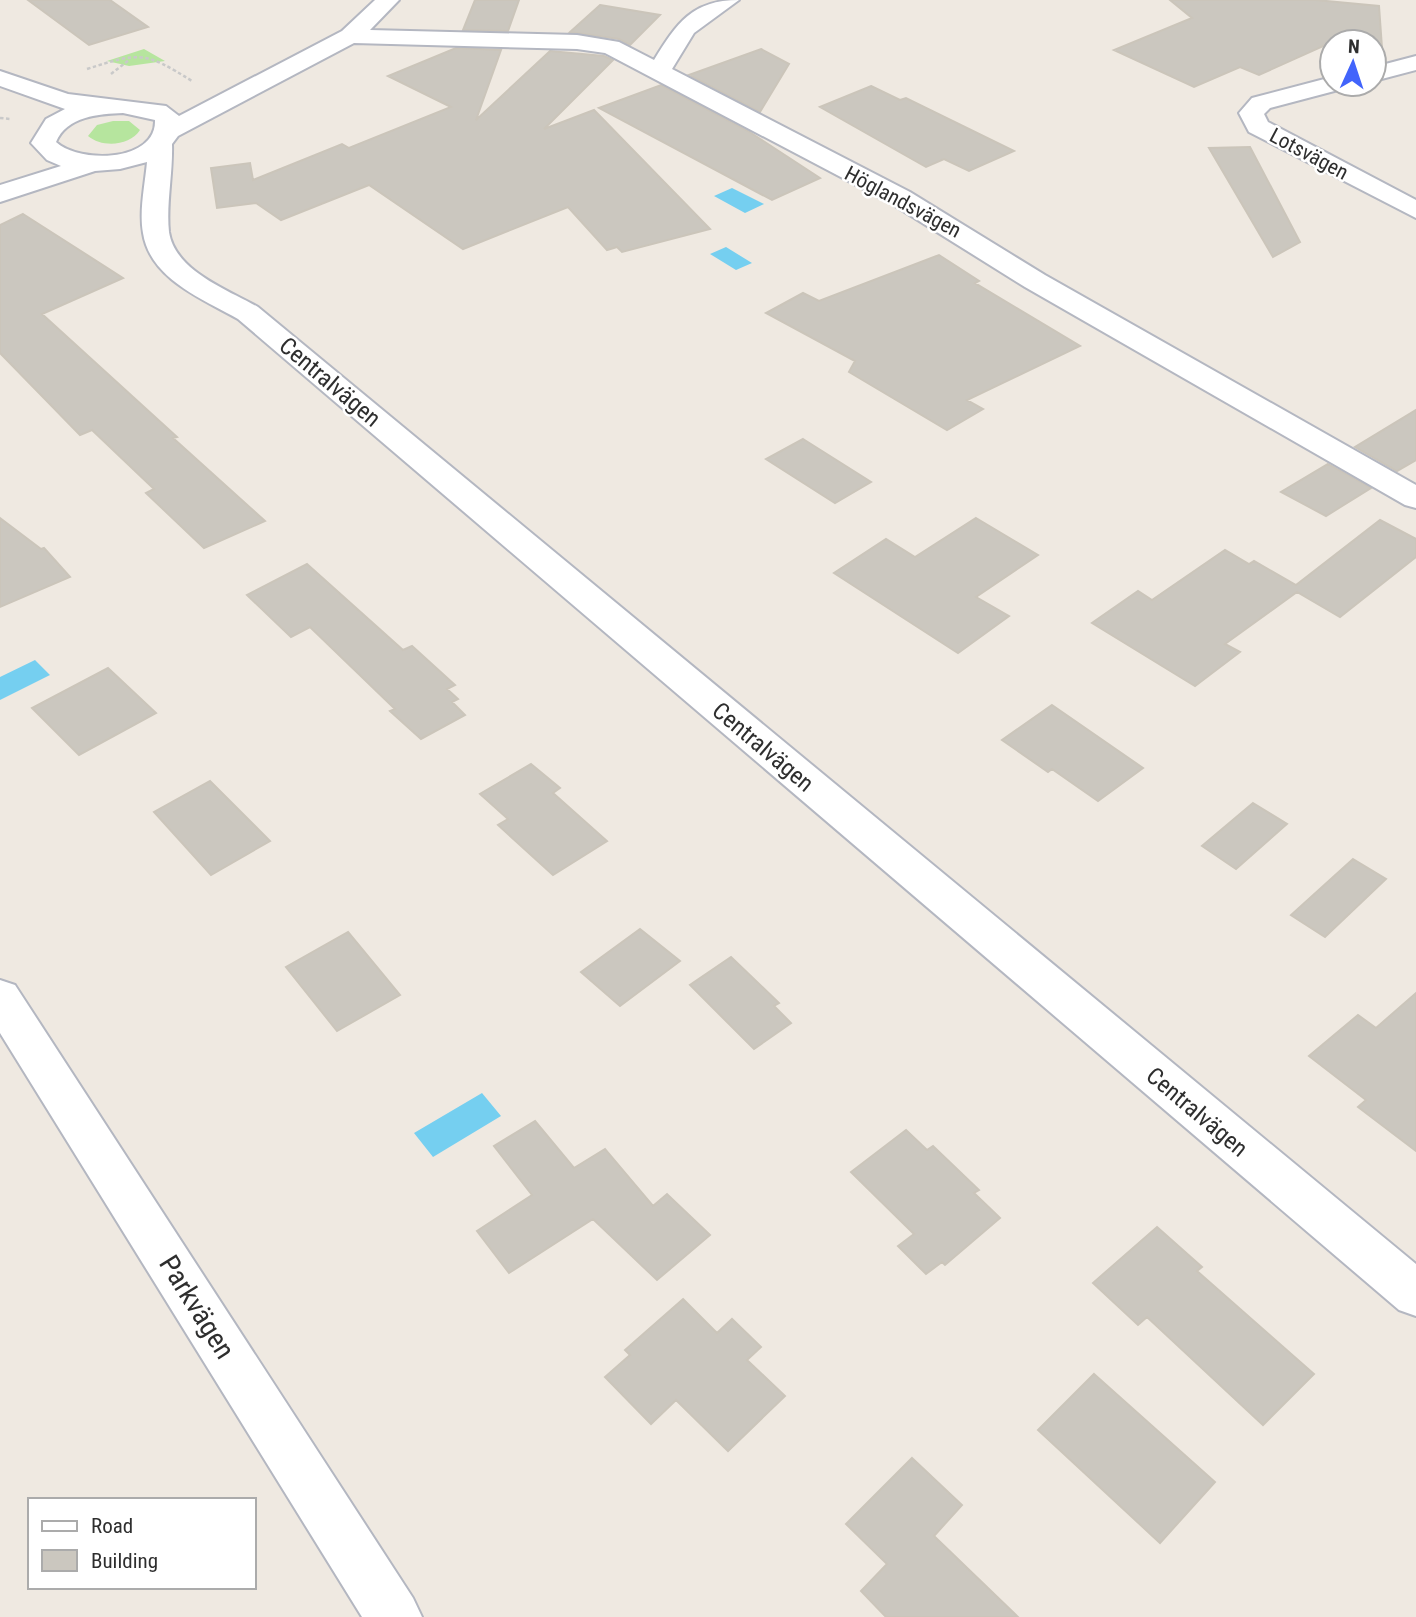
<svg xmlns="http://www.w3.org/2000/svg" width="1416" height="1617" viewBox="0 0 1416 1617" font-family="'Roboto Condensed',sans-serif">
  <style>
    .green { fill: #b6e59e }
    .water { fill: #75cff0 }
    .building { fill: #cbc7bf; stroke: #cbc5ba; stroke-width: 2 }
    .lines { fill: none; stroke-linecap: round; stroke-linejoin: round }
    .minor-casing { stroke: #b4b7c1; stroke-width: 4 }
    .path { stroke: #c9c9c9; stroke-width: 2.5; stroke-dasharray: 3.5 2.5; stroke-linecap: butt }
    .minor { fill: #fff; fill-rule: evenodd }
    .labels { text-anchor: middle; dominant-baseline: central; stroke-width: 5; stroke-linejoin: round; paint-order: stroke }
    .far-street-label { font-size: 21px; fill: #2e2e2e; stroke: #fff }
    .street-label { font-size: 24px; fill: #2e2e2e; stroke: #fff }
    .near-street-label { font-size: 28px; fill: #2e2e2e; stroke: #fff }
  </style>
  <rect width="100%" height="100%" fill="#efe9e1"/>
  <path class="green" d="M144,49l21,12 -36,5 -22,-5z
    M113,121h16l11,9c-10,16 -38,18 -52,6l9,-11z"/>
  <path class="water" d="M732,188l32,16 -19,9 -31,-17z
    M726,247l26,16 -16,7 -26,-16z
    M35,660l15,15 -50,25v-23z
    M482,1093l19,23 -68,41 -19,-24z"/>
  <path class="building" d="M28,0h82l38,27 -59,18z
    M475,0h44l-11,31 -45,-1z
    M1170,0h146l63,6 4,56 -9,2v-22h-42l-73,33 -19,-8 -46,20 -80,-37 78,-32z
    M600,5l60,10 -30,30 -11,-6 -49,-7z
    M456,48l45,2 -25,70 74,-69 54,5 9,4 -69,69 50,-19 116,119 -88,23 -5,-5 -10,3 -39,-43 -105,42 -94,-64 -88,35 -25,-17 -39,5 -6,-40 39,-5 3,17 89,-36 7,4 102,-41 -63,-31z
    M761,49l28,15 -29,48 -71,-37z
    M661,85l87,46 72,47 -48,22 -173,-92z
    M871,86l29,14 6,-2 108,53 -45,20 -25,-12 -18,8 -106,-60z
    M1250,147l50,95 -27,15 -64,-109z
    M23,214l100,64 -81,36 135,123 -4,1 92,83 -61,27 -58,-55 8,-4 -62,-59 -12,5 -80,-82v-128z
    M939,255l40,26 -4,2 105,63 -113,54 16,9 -36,21 -98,-58 6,-11 -89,-48 37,-20 16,8z
    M1416,410v50l-19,11 -42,-24z
    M803,439l68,43 -36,21 -69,-44z
    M1328,464l43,24 -45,28 -45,-24z
    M0,518l41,31 3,-1 26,29 -70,30z
    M976,518l62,37 -62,42 33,19 -51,37 -124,-80 52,-34 29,18z
    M1380,520l36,19v18l-76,60 -43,-25 -72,52 15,8 -45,34 -103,-63 46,-32 14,9 73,-50 24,14 5,-3 42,24z
    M307,564l96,86 9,-4 43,39 -8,4 11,10 -6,3 13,13 -44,24 -31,-28 5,-2 -85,-82 -19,10 -44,-42z
    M108,668l48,45 -77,42 -47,-47z
    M1052,705l91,63 -45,33 -46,-32 -4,3 -46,-32z
    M531,764l29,24 -7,5 54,48 -54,34 -55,-50 10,-6 -28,-25z
    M210,781l60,60 -59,34 -57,-63z
    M1253,803l34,21 -51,45 -34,-23z
    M1353,859l33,20 -61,58 -34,-22z
    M640,929l40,32 -60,45 -39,-34z
    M348,932l52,63 -63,36 -51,-64z
    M731,957l48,46 -5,3 17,17 -37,26 -64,-64z
    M1416,993v158l-58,-44 8,-7 -57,-44 49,-41 18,13z
    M535,1121l39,47 31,-19 48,57 14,-12 43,41 -53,45 -64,-61 -84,54 -32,-42 55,-36 -38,-49z
    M906,1130l21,20 6,-4 46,44 -5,3 26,25 -55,47 -3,-3 -16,12 -28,-28 16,-12 -63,-62z
    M1157,1227l45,40 -5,4 117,103 -51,51 -116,-108 -9,8 -45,-42z
    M683,1299l34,34 15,-14 29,28 -14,13 38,36 -57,55 -52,-51 -25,24 -46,-47 25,-22 -5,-5z
    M1094,1374l121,108 -55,61 -122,-113z
    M912,1458l50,47 -28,31 84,81h-132l-25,-26 26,-27 -41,-40z"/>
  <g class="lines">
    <defs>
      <path id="minor" d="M375,0h24l-29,30 207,5 42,7 35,18c23,-37 38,-60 85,-60l-45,33 -22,36 238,123 135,83 371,210v23l-11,-3 -380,-218 -133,-83 -287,-151 -28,-4 -223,-6 -176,93 -6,8c1,29 -6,60 -3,88 6,39 59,58 89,75l1158,957v52l-17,-6 -1161,-991c-35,-20 -88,-40 -95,-86 -4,-22 2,-49 4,-71l-27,7 -25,2 -95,31v-17l61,-19 -14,-6 -16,-17 15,-24 19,-10 -65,-23v-15l68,23 98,12 13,10 163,-85zM123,113l32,7c2,42 -75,44 -99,22 11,-26 43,-28 67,-29z
        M1416,56v14l-42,11v-14z
        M1332,77v7h14l-4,5 -72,19 -6,6 4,8 148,78v18l-167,-86 -10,-19 13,-15z
        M0,980l15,5 398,613 9,19h-60l-362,-584z"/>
    </defs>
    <use href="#minor" class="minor-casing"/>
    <path class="path" d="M87,69c53,-17 57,-18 105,12
      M111,74l18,-14
      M0,118l10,1"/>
    <use href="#minor" class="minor"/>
  </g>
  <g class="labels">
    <g class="far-street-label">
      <text transform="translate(1309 154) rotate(28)">Lotsvägen</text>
      <text transform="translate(903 202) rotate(28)">Höglandsvägen</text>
    </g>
    <g class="street-label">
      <text transform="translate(330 382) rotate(40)">Centralvägen</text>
      <text transform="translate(763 747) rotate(40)">Centralvägen</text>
      <text transform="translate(1197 1112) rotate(40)">Centralvägen</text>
    </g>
    <g class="near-street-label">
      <text transform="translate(197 1307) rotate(58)">Parkvägen</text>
    </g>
  </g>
  <rect x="28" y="1498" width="228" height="91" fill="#ffffff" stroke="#ababab" stroke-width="2"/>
  <rect x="42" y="1521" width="35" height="10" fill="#ffffff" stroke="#ababab" stroke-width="2"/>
  <text x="91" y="1533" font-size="21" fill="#2e2e2e">Road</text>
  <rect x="42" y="1550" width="35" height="21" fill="#cbc7bf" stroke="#ababab" stroke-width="2"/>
  <text x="91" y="1568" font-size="21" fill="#2e2e2e">Building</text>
  <g transform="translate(1353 63) rotate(3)"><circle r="33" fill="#ffffff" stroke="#ababab" stroke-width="2"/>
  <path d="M0-5L12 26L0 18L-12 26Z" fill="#4264fb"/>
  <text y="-10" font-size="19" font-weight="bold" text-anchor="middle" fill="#2e2e2e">N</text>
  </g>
</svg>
